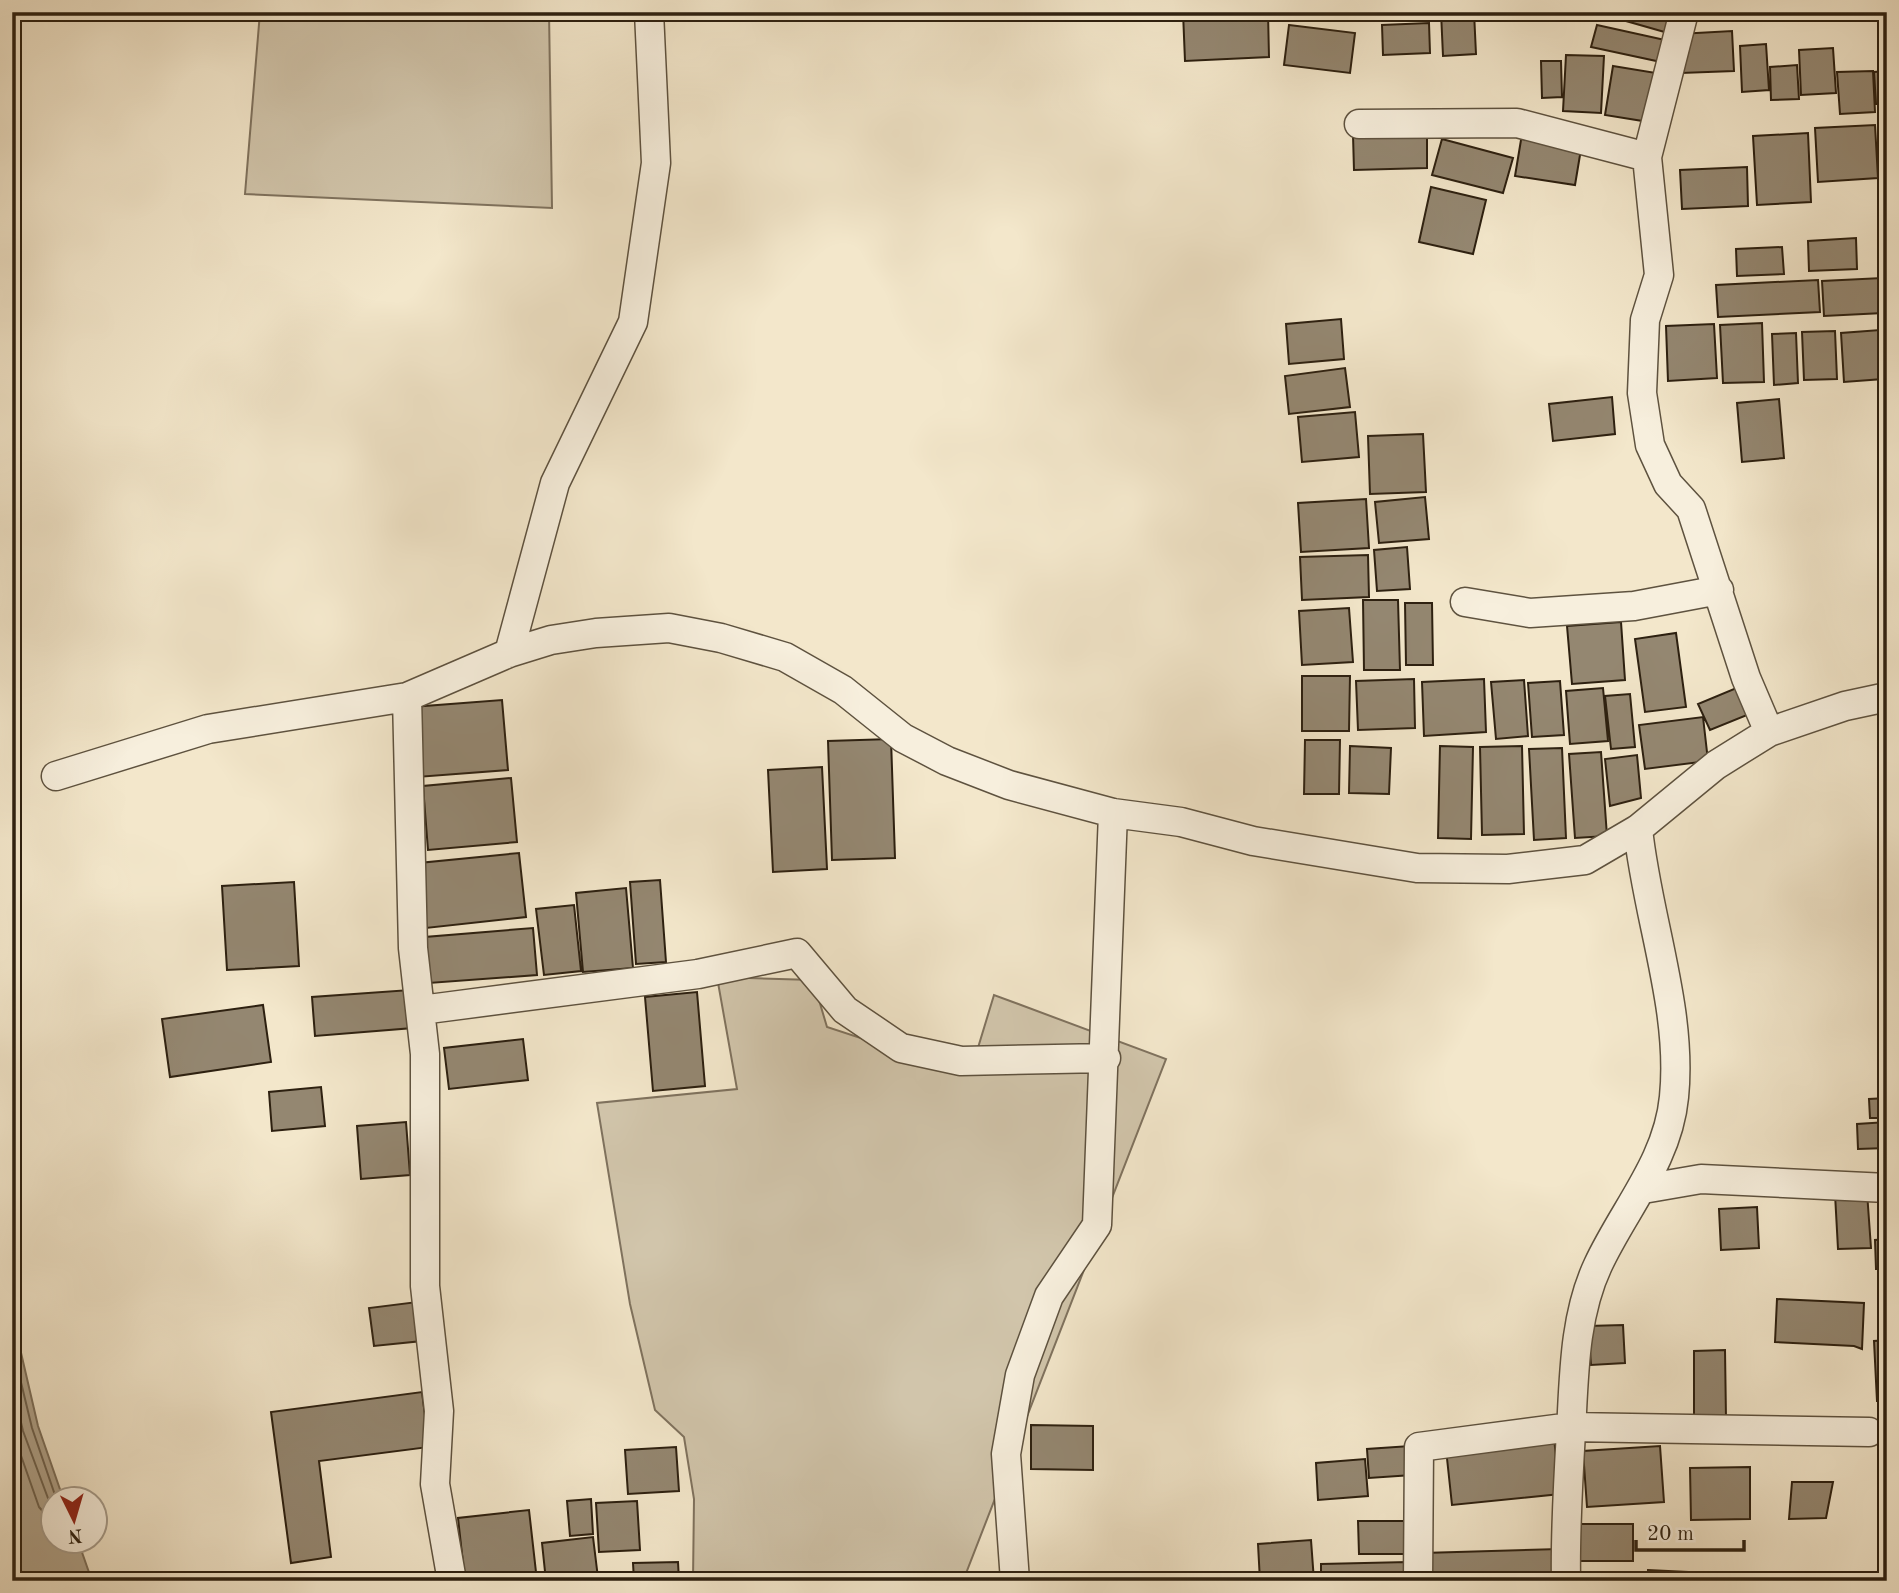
<svg xmlns="http://www.w3.org/2000/svg" width="1899" height="1593" viewBox="0 0 1899 1593" font-family="'Old Standard TT',serif">
  <style>
    .green { fill: #d1c5ab; stroke: #7f725e; stroke-width: 2 }
    .water { fill: #b0a38b; stroke: #7c6f5a; stroke-width: 2 }
    .lines { fill: none; stroke-linecap: round; stroke-linejoin: round }
    .shore { stroke: #6e624e; stroke-width: 2 }
    .building { fill: #948771; stroke: #2d2010; stroke-width: 2 }
    .street-casing { stroke: #5e523f; stroke-width: 31 }
    .street { stroke: #f7efdd; stroke-width: 28 }
  </style>
  <rect width="100%" height="100%" fill="#f3e7cb"/>
  <filter id="stains"><feTurbulence type="fractalNoise" baseFrequency=".00286" numOctaves="4"/><feColorMatrix values="0 0 0 0 .2 0 0 0 0 .09 0 0 0 0 .02 0 0 0 .5 -.17"/></filter>
  <radialGradient id="worn" r=".72"><stop offset=".6" stop-color="#630" stop-opacity="0"/><stop offset="1" stop-color="#630" stop-opacity=".3"/></radialGradient>
  <path class="green" d="M260,12h289l3,196 -307,-14z
    M717,977l96,3 14,47 143,47 24,-79 172,64 -203,522h-270l1,-82 -10,-62 -29,-27 -25,-106 -33,-201 140,-14z"/>
  <path class="water" d="M12,1314l26,112 25,72h-11v42l26,1 14,40h-80z"/>
  <g class="lines">
    <path class="shore" d="M12,1345l20,83 24,70
      M12,1384l11,47 29,78
      M12,1430l27,77 13,15"/>
  </g>
  <path class="building" d="M1183,12h85l1,45 -84,4z
    M1279,12h75v6z
    M1441,12h33l2,42 -33,2z
    M1614,12h60l-6,21 -56,-16z
    M1828,12h53v6l-52,3z
    M1429,23l1,30 -47,2 -1,-30z
    M1289,25l66,8 -5,40 -66,-8z
    M1597,25l68,15 -4,22 -70,-15z
    M1732,31l2,40 -53,2 -2,-39z
    M1766,44l3,46 -27,2 -2,-46z
    M1833,48l3,45 -35,2 -2,-45z
    M1566,55l38,1 -3,57 -38,-2z
    M1541,61h20l1,36 -20,1z
    M1797,65l2,34 -28,1 -1,-33z
    M1613,66l43,7 -7,49 -44,-7z
    M1873,71l2,41 -35,2 -3,-42z
    M1887,71v33h-11l-2,-32z
    M1875,125l3,53 -60,4 -3,-54z
    M1879,130h8v49h-5z
    M1427,133v35l-73,2 -1,-35z
    M1808,133l3,69 -54,3 -4,-69z
    M1522,134l60,9 -7,42 -60,-9z
    M1442,139l71,19 -10,35 -71,-18z
    M1747,167l1,39 -66,3 -2,-39z
    M1431,187l55,13 -13,54 -54,-12z
    M1856,238l1,31 -48,2 -1,-30z
    M1782,247l2,27 -47,2 -1,-27z
    M1882,278l1,35 -59,3 -2,-35z
    M1818,280l2,32 -102,5 -2,-32z
    M1341,319l3,40 -55,5 -3,-40z
    M1762,323l2,59 -41,1 -3,-58z
    M1714,324l3,54 -49,3 -2,-55z
    M1880,330l3,49 -39,3 -3,-49z
    M1835,331l2,48 -33,1 -2,-48z
    M1796,333l2,50 -24,2 -2,-51z
    M1345,368l5,39 -61,7 -4,-38z
    M1612,397l3,37 -62,7 -4,-37z
    M1779,399l5,59 -42,4 -5,-59z
    M1355,412l4,45 -57,5 -4,-45z
    M1423,434l3,58 -56,2 -2,-58z
    M1425,497l4,42 -50,4 -4,-41z
    M1366,499l3,49 -68,4 -3,-49z
    M1407,547l3,42 -33,2 -3,-41z
    M1368,555l1,42 -67,3 -2,-43z
    M1363,600h35l2,70h-36z
    M1405,603h27l1,62h-27z
    M1349,608l4,54 -51,3 -3,-54z
    M1621,622l4,58 -53,4 -5,-58z
    M1676,633l10,74 -41,5 -10,-73z
    M1302,676h48l-1,55h-47z
    M1414,679l1,49 -57,2 -2,-49z
    M1484,679l2,53 -62,4 -2,-54z
    M1524,680l4,56 -32,3 -5,-57z
    M1560,681l4,54 -32,2 -4,-54z
    M1746,684l11,27 -47,19 -12,-26z
    M1603,688l5,53 -38,3 -4,-53z
    M1630,694l5,53 -24,2 -6,-53z
    M502,700l6,70 -91,7 -5,-70z
    M1703,717l5,44 -63,8 -6,-44z
    M891,739l4,119 -63,2 -4,-119z
    M1305,740h35l-1,54h-35z
    M1350,746l41,2 -2,46 -40,-1z
    M1440,746l33,1 -2,92 -33,-1z
    M1522,746l2,88 -42,1 -2,-88z
    M1562,748l4,90 -32,2 -5,-91z
    M1601,752l6,84 -32,2 -6,-84z
    M1637,755l4,43 -31,8 -5,-47z
    M822,767l5,102 -54,3 -5,-102z
    M511,778l6,64 -89,8 -5,-64z
    M519,853l7,64 -100,11 -7,-65z
    M660,880l6,82 -30,2 -6,-82z
    M294,882l5,84 -72,4 -5,-84z
    M626,888l7,80 -50,4 -7,-79z
    M574,905l7,66 -37,4 -8,-66z
    M533,928l4,47 -108,8 -4,-46z
    M410,990l3,38 -98,8 -3,-39z
    M697,992l8,94 -52,5 -8,-94z
    M263,1005l8,57 -101,15 -8,-58z
    M523,1039l5,41 -79,9 -5,-41z
    M321,1087l4,39 -53,5 -3,-39z
    M1887,1098v20h-17l-1,-19z
    M406,1122l4,53 -49,4 -4,-53z
    M1887,1122v26l-29,1 -1,-25z
    M1867,1192l4,56 -33,1 -3,-55z
    M1757,1207l2,41 -38,2 -2,-41z
    M1887,1239v30h-11l-1,-29z
    M1777,1299l87,4 -2,46 -8,-3 -79,-4z
    M417,1302l5,39 -48,5 -5,-38z
    M1623,1325l2,38 -34,2 -3,-39z
    M1887,1340v61h-10l-3,-60z
    M1725,1350l1,69h-32v-68z
    M422,1392l7,55 -110,14 12,96 -40,6 -20,-151z
    M1031,1425l62,1v44l-62,-1z
    M1554,1438l6,56 -108,11 -6,-56z
    M1410,1446l2,29 -43,3 -2,-29z
    M1660,1446l4,56 -77,5 -4,-56z
    M676,1447l3,44 -51,3 -3,-44z
    M1365,1459l3,37 -50,4 -2,-37z
    M1750,1467v52l-59,1 -1,-52z
    M1792,1482h41l-7,36 -37,1z
    M591,1499l2,35 -23,2 -3,-35z
    M637,1501l3,49 -41,2 -3,-49z
    M529,1510l8,71h-72l-7,-63z
    M1358,1521h50l1,33h-50z
    M1579,1524h54v37h-54z
    M593,1537l5,41 -52,3 -4,-38z
    M1311,1540l3,41h-54l-2,-37z
    M1559,1549l1,32h-136l-1,-28z
    M678,1562l1,19h-45l-1,-18z
    M1408,1562l1,19h-88v-17z
    M1648,1570l101,5v6h-101z"/>
  <g class="lines">
    <defs>
      <path id="street" d="M1684,12l-37,145 12,118 -14,45 -3,73 8,52 18,39 23,25 55,169 23,54
        M1359,124l158,-1 130,34
        M1465,602l65,11 104,-7 85,-16
        M509,653l46,-170 78,-161 23,-159 -7,-151
        M407,697l6,251 12,106v232l14,125 -4,73 17,97
        M56,776l152,-47 199,-32 102,-44 42,-13 45,-7 73,-5 52,10 64,19 58,33 60,48 44,23 62,24 104,28 68,9 72,19 164,27 91,1 77,-9 53,-31 78,-64 53,-33 76,-26 42,-9
        M421,1010l277,-36 99,-21 48,57 56,38 60,13 145,-3
        M1643,1189l58,-10 186,9
        M1015,1581l-9,-127 14,-79 29,-79 48,-71 16,-412
        M1418,1581l1,-134 152,-20 298,5
        M1566,1581c-1,-50 2,-99 5,-149 3,-56 3,-116 27,-167 26,-56 70,-104 76,-168 9,-88 -27,-180 -36,-268"/>
    </defs>
    <use href="#street" class="street-casing"/>
    <use href="#street" class="street"/>
  </g>
  <rect width="1899" height="1593" fill="none" stroke="#f3e7cb" stroke-width="42"/>
  <rect x="14" y="14" width="1871" height="1565" fill="none" stroke="#2d2010" stroke-width="3.5"/>
  <rect x="21" y="21" width="1857" height="1551" fill="none" stroke="#2d2010" stroke-width="2"/>
  <g transform="translate(74 1520) rotate(175)"><circle r="33" fill="#f7efdd" stroke="#a69c8b" stroke-width="2"/>
  <path d="M0-5L12 26L0 18L-12 26Z" fill="#8f2418"/>
  <text y="-10" font-size="19" font-weight="bold" text-anchor="middle" fill="#2d2010">N</text>
  </g>
  <path d="M1636 1540v10h108v-10" fill="none" stroke="#2d2010" stroke-width="3.5"/>
  <text x="1647" y="1540" font-size="21" fill="#2d2010" stroke="#f7efdd" stroke-width="5" paint-order="stroke">20 m</text>
  <rect width="100%" height="100%" filter="url(#stains)"/>
  <rect width="100%" height="100%" fill="url(#worn)"/>
</svg>
